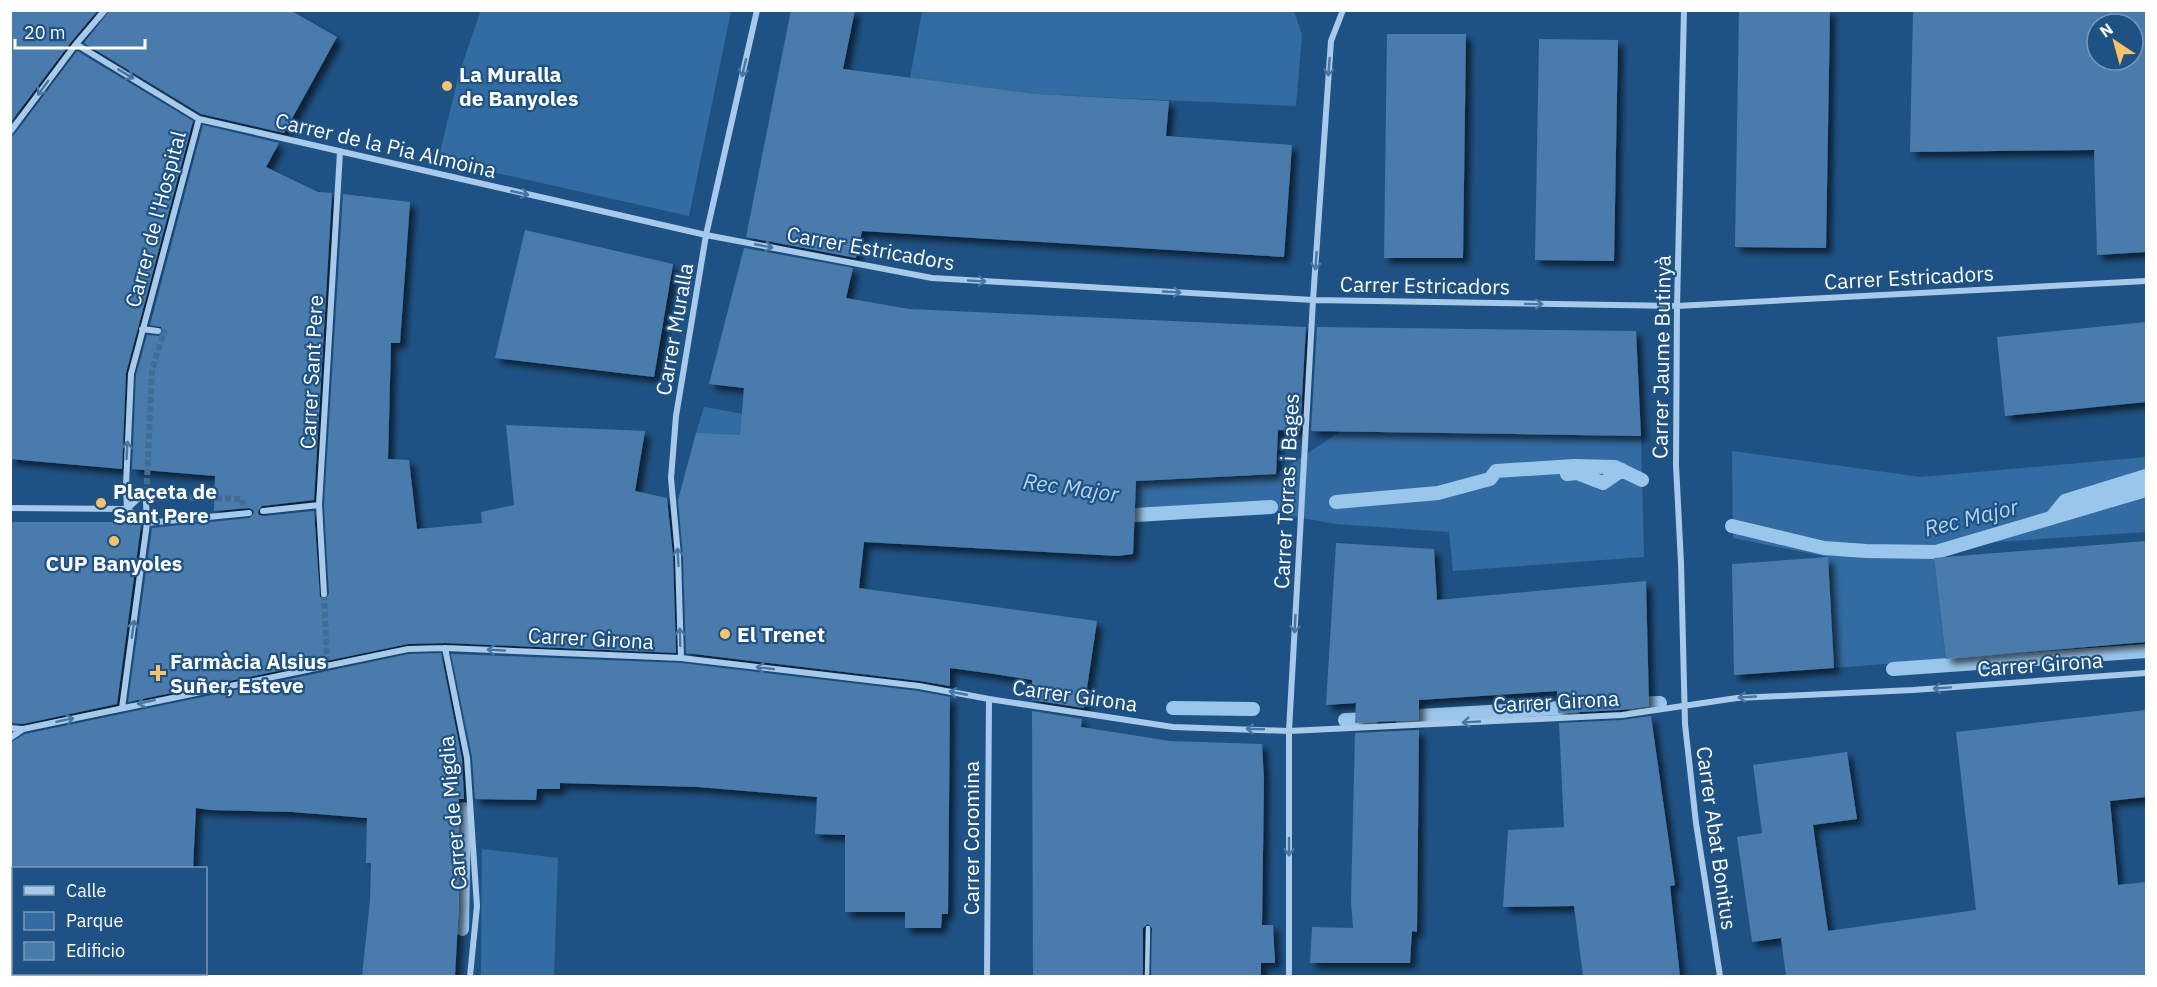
<svg xmlns="http://www.w3.org/2000/svg" width="2157" height="987" viewBox="0 0 2157 987" font-family="'IBM Plex Sans',sans-serif">
  <style>
    .green { fill: #336ca2 }
    .lines { fill: none; stroke-linecap: round; stroke-linejoin: round }
    .stream { stroke: #9ac6eb; stroke-width: 14 }
    .building { fill: #487cad; fill-rule: evenodd; filter: url(#shadow) }
    .street-tunnel { stroke: #416c96; stroke-width: 6; stroke-dasharray: 6 3; stroke-linecap: butt }
    .lane { stroke: #a7caea; stroke-width: 4.5 }
    .street { stroke: #a7caea; stroke-width: 6 }
    .oneway { stroke: #4876a3 }
    .poi-dot { fill: #f8c367; stroke: #1f5284; stroke-width: 2 }
    .labels { text-anchor: middle; dominant-baseline: central; stroke-width: 4.5; stroke-linejoin: round; paint-order: stroke }
    .poi-label { font-size: 21px; font-weight: bold; fill: #fff; stroke: #1f5284; text-anchor: start }
    .street-label { font-size: 21px; fill: #fff; stroke: #1f5284 }
    .water-label { font-size: 22px; font-style: italic; fill: #b2d3f1; stroke: #1f5284 }
  </style>
  <defs>
    <filter id="shadow"><feDropShadow dx="5.5" dy="5.5" stdDeviation="3" flood-color="#0009"/></filter>
  </defs>
  <rect width="100%" height="100%" fill="#1f5284"/>
  <path class="green" d="M481,10l250,1 -42,205 -251,-56 21,-86z
    M922,11h372l8,24 -6,71 -260,-12 -126,-16z
    M704,407l161,29 411,38 65,-43 300,5 3,121 -191,14 -4,-39 -113,-8 -66,-12 -135,11 -46,-4 -394,-53 1,-33z
    M1732,451l189,26 225,-20v75l-151,10 -61,16 12,101 -112,9 -6,-111 -95,-19z
    M482,849l76,9 -4,118h-73z"/>
  <g class="lines">
    <path class="stream" d="M1567,474l10,-1 26,10 19,-13
      M1336,502l102,-9 52,-14 6,-8 78,-5 41,1 27,13
      M1117,516l154,-9
      M2052,517l13,-16 81,-25
      M1732,526l92,22 42,3 70,1 210,-62
      M1893,669l253,-18
      M1631,704l29,-1
      M1173,708l80,1
      M1401,717l175,-10
      M1345,720l27,-1
      M462,929l2,-120"/>
  </g>
  <path class="building" d="M10,10h88l-26,31 -62,82z
    M110,10h180l47,27 -53,96 -83,-19 -117,-71z
    M791,10h64l-12,59 193,25 133,7 -3,35 126,9 -8,112 -422,-26 -6,27 -110,-21z
    M1739,10h91l-4,238 -91,-1z
    M1913,10h233v242l-49,3 -3,-105 -184,2zM2097,24h36v36h-36z
    M1387,34h79l-3,224h-79z
    M1539,39l79,1 -4,221 -79,-1z
    M77,51l116,70 -67,252 -4,96 -112,-10v-322l4,-2z
    M203,125l76,18 -13,24 52,25 14,1 -18,307 -52,6 -4,5 1,4 5,1 50,-5 6,86 6,2 3,-5 -5,-89 19,-311 67,8 -10,141h-9l-3,116 21,1 8,69 65,-6 -1,-11 33,-7 -8,-80 139,6 -10,60 32,7 6,58 3,97 -231,-10 -37,1 -280,58 24,-174 98,-10 4,-5 -1,-3 -4,-2 -35,3 1,-35 -83,-7 4,-94 11,-40 12,1 4,-4 -2,-5 -11,-2z
    M525,230l148,34 -19,113 -159,-19z
    M744,248l109,20 -7,30 63,11 397,18 -6,104 -22,-1 -2,44 -140,7 -3,73 -15,2 -254,-14 -5,46 238,33 -13,87 -52,-8v-20l-38,-6 -44,-6v18l-30,-5 -234,-28 -3,-97 -5,-56 18,-67 44,2 4,-47 -35,-4z
    M2146,322v80l-141,14 -8,-79z
    M1317,327l319,4 5,105 -330,-5z
    M10,522h127l4,3 -24,179 -94,20 -13,-1z
    M2146,541v101l-200,17 -12,-101z
    M1336,543l98,6 3,51 209,-19 3,125 -28,4 -63,3 -1,-22 -138,9v20l-64,3 1,-20 -30,2z
    M1828,557l6,111 -100,7 -2,-111z
    M441,653l21,106 2,40h-5v103l-4,74h-93l8,-75 1,-38h-5l1,-45 -75,-6 -82,-2 -14,-2 -3,60h-183v-125l15,-9 384,-80z
    M451,654l230,9 237,28 32,6 -2,217h-6l-1,14h-36v-16h-60v-77l-30,-1 2,-37 -119,-10 -138,-4v6h-23l-1,11 -61,-1 -3,-42z
    M2146,710v87l-36,4 8,84 28,-3v94h-360l-5,-38 -29,4 -15,-105 25,-4 -9,-68 94,-13 10,67 -44,6 15,106 148,-21 -20,-178z
    M1032,711l50,8 -1,8 89,14 92,3 2,36 -2,145h11l2,38h-14v13h-110l1,-48 -4,-4 -5,4v48h-110z
    M1651,716l24,169 -5,1 10,90h-97l-9,-70 -71,1 5,-77 56,-3 -5,-104 63,-3z
    M1419,730l-2,202 -5,-1 -2,32h-100l2,-36 41,1 -2,-26 4,-169z"/>
  <g class="lines">
    <path class="street-tunnel" d="M144,496l98,3 1,6
      M146,502l6,-132 12,-38 -6,-1
      M324,594l3,66"/>
    <path class="lane" d="M1147,976l1,-48"/>
    <path class="street" d="M1684,10l-7,296 -1,159 5,98 4,161 11,99 24,153
      M76,44l123,75 507,116 226,43 381,22 364,6 469,-25
      M10,132l66,-88 29,-34
      M142,329l16,2
      M10,508l117,1 14,-13
      M127,509l-1,-23 5,-112 68,-255
      M127,509l20,14
      M263,511l56,-6
      M147,523l102,-10
      M324,594l-5,-89 21,-353
      M445,648l22,110 10,148 -7,70
      M681,658l-3,-102 -7,-78 5,-62 30,-181 51,-225
      M122,708l25,-185 -1,-21
      M10,728l13,1
      M10,738l13,-9 385,-80 37,-1 236,10 238,28 70,13 184,28 116,4 333,-16 115,-17 176,-8 233,-17
      M987,976l2,-277
      M1289,976v-245l24,-431 18,-259 12,-31"/>
  </g>
  <defs><path id="oneway-shaft" d="M-6 0H5M1.5-3L5.5 0L1.5 3" fill="none" stroke-width="1.6" stroke-linecap="round" stroke-linejoin="round" transform="scale(1.5)"/></defs>
  <g class="oneway">
    <use href="#oneway-shaft" transform="translate(1329 67) rotate(94)"/>
    <use href="#oneway-shaft" transform="translate(744 68) rotate(103)"/>
    <use href="#oneway-shaft" transform="translate(126 74) rotate(31)"/>
    <use href="#oneway-shaft" transform="translate(43 88) rotate(126)"/>
    <use href="#oneway-shaft" transform="translate(520 193) rotate(13)"/>
    <use href="#oneway-shaft" transform="translate(764 246) rotate(11)"/>
    <use href="#oneway-shaft" transform="translate(1316 261) rotate(94)"/>
    <use href="#oneway-shaft" transform="translate(977 281) rotate(3)"/>
    <use href="#oneway-shaft" transform="translate(1172 292) rotate(3)"/>
    <use href="#oneway-shaft" transform="translate(1534 304) rotate(1)"/>
    <use href="#oneway-shaft" transform="translate(127 450) rotate(-87)"/>
    <use href="#oneway-shaft" transform="translate(678 557) rotate(-93)"/>
    <use href="#oneway-shaft" transform="translate(1295 624) rotate(93)"/>
    <use href="#oneway-shaft" transform="translate(133 629) rotate(-82)"/>
    <use href="#oneway-shaft" transform="translate(680 637) rotate(-92)"/>
    <use href="#oneway-shaft" transform="translate(496 650) rotate(-177)"/>
    <use href="#oneway-shaft" transform="translate(765 668) rotate(-173)"/>
    <use href="#oneway-shaft" transform="translate(1942 688) rotate(176)"/>
    <use href="#oneway-shaft" transform="translate(958 693) rotate(-169)"/>
    <use href="#oneway-shaft" transform="translate(1747 697) rotate(177)"/>
    <use href="#oneway-shaft" transform="translate(146 702) rotate(168)"/>
    <use href="#oneway-shaft" transform="translate(65 720) rotate(-12)"/>
    <use href="#oneway-shaft" transform="translate(1471 722) rotate(177)"/>
    <use href="#oneway-shaft" transform="translate(1255 729) rotate(-178)"/>
    <use href="#oneway-shaft" transform="translate(1289 847) rotate(90)"/>
  </g>
  <g class="poi-dot">
    <circle cx="447" cy="86" r="6"/>
    <circle cx="101" cy="503" r="6"/>
    <circle cx="114" cy="541" r="6"/>
    <circle cx="725" cy="634" r="6"/>
    <path d="M155 664h6v6h6v6h-6v6h-6v-6h-6v-6h6z"/>
  </g>
  <g class="labels">
    <g class="poi-label">
      <text x="459" y="74">La Muralla<tspan x="459" dy="24">de Banyoles</tspan></text>
      <text x="113" y="491">Plaçeta de<tspan x="113" dy="24">Sant Pere</tspan></text>
      <text x="114" y="563" text-anchor="middle">CUP Banyoles</text>
      <text x="737" y="634">El Trenet</text>
      <text x="170" y="661">Farmàcia Alsius<tspan x="170" dy="24">Suñer, Esteve</tspan></text>
    </g>
    <g class="street-label">
      <text transform="translate(386 145) rotate(13)">Carrer de la Pia Almoina</text>
      <text transform="translate(155 219) rotate(-75)">Carrer de l'Hospital</text>
      <text transform="translate(871 248) rotate(10)">Carrer Estricadors</text>
      <text transform="translate(1909 277) rotate(-3)">Carrer Estricadors</text>
      <text transform="translate(1425 285) rotate(1)">Carrer Estricadors</text>
      <text transform="translate(674 329) rotate(-80)">Carrer Muralla</text>
      <text transform="translate(1661 357) rotate(-89)">Carrer Jaume Butinyà</text>
      <text transform="translate(311 372) rotate(-87)">Carrer Sant Pere</text>
      <text transform="translate(1286 491) rotate(-87)">Carrer Torras i Bages</text>
      <text transform="translate(591 638) rotate(3)">Carrer Girona</text>
      <text transform="translate(2040 664) rotate(-4)">Carrer Girona</text>
      <text transform="translate(1075 695) rotate(8)">Carrer Girona</text>
      <text transform="translate(1556 701) rotate(-3)">Carrer Girona</text>
      <text transform="translate(452 813) rotate(-95)">Carrer de Migdia</text>
      <text transform="translate(971 838) rotate(-90)">Carrer Coromina</text>
      <text transform="translate(1717 838) rotate(82)">Carrer Abat Bonitus</text>
    </g>
    <g class="water-label">
      <text transform="translate(1071 487) rotate(8)">Rec Major</text>
      <text transform="translate(1971 517) rotate(-14)">Rec Major</text>
    </g>
  </g>
  <rect width="2157" height="987" fill="none" stroke="#ffffff" stroke-width="24"/>
  <rect x="12" y="867" width="195" height="108" fill="#1f5284" stroke="#7997b5" stroke-width="1.5"/>
  <rect x="24" y="886" width="30" height="9" fill="#a7caea" stroke="#7997b5" stroke-width="1.5"/>
  <text x="66" y="897" font-size="18" fill="#ffffff">Calle</text>
  <rect x="24" y="912" width="30" height="18" fill="#336ca2" stroke="#7997b5" stroke-width="1.5"/>
  <text x="66" y="927" font-size="18" fill="#ffffff">Parque</text>
  <rect x="24" y="942" width="30" height="18" fill="#487cad" stroke="#7997b5" stroke-width="1.5"/>
  <text x="66" y="957" font-size="18" fill="#ffffff">Edificio</text>
  <g transform="translate(2115 42) rotate(324)"><circle r="28" fill="#1f5284" stroke="#7997b5" stroke-width="1.5"/>
  <path d="M0-4.5L10 22L0 15L-10 22Z" fill="#f8c367"/>
  <text y="-9" font-size="16" font-weight="bold" text-anchor="middle" fill="#ffffff">N</text>
  </g>
  <path d="M15 39v9h130v-9" fill="none" stroke="#ffffff" stroke-width="3"/>
  <text x="24" y="39" font-size="18" fill="#ffffff" stroke="#1f5284" stroke-width="4.5" paint-order="stroke">20 m</text>
</svg>
